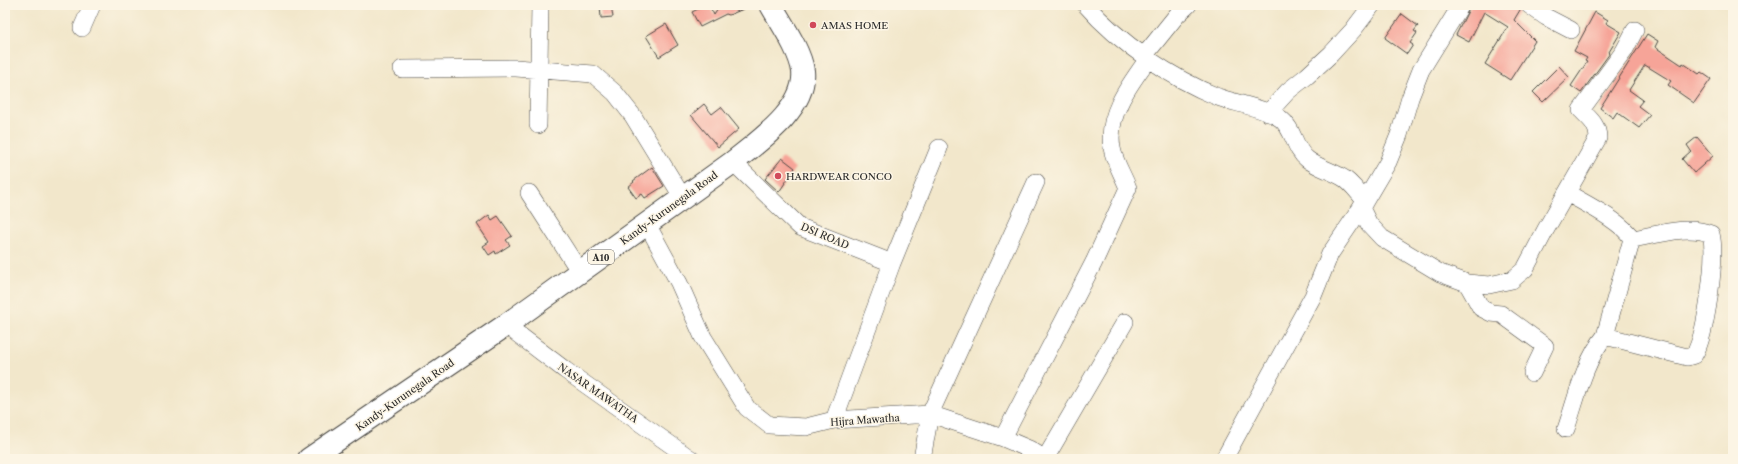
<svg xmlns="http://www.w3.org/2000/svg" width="1738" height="464" viewBox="0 0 1738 464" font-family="'Libre Caslon Text',serif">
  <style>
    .building { fill: #f6a498 }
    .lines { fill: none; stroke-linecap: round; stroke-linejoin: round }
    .minor-casing { stroke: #494743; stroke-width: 18 }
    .highway-casing { stroke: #494743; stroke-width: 24 }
    .minor { stroke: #fff; stroke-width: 17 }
    .highway { stroke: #fff; stroke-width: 22 }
    .poi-dot { fill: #d1495b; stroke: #fcf5e5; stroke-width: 1.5 }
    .labels { text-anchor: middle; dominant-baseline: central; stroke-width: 3; stroke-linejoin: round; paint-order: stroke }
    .shield { fill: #fcf5e5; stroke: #6a6863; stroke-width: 1 }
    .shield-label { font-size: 9px; font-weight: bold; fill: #2b2b2b }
    .poi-label { font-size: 10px; fill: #2b2b2b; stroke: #fcf5e5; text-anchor: start }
    .street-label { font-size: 10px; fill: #2b2b2b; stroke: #fcf5e5 }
  </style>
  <rect width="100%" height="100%" fill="#fcf5e5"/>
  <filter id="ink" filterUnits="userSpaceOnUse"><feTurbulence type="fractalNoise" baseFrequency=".025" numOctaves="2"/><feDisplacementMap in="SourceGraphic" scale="8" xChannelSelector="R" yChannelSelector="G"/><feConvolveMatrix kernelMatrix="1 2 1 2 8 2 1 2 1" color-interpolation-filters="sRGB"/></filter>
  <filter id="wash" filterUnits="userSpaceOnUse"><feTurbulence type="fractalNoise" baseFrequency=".012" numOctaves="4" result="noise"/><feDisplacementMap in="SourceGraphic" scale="16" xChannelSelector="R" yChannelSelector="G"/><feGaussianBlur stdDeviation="0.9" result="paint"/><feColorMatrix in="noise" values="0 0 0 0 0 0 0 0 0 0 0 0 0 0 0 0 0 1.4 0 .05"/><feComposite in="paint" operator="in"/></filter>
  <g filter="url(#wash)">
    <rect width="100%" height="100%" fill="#f2e7cb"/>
    <g id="blocks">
      <path class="building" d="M600,5h11l2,12 -12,1z
        M706,5h3l5,10 4,-6 -7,-4h42l-24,10 -3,-1 -26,13 -8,-15z
        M1471,5h48l1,5 -6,10 21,21 -25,39 -25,-16 23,-37 -24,-15 -15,30 -13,-7z
        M1595,12l13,8 -2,3 15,9 -12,20 1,1 -29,40 -10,-7 16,-24 -2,-1 2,-3 -13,-7z
        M1402,14l16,12 -4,5 3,2 -7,10 3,2 -6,9 -22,-16z
        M666,24l12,21 -19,12 -13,-21z
        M1647,34l11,7 -3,6 27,18 1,-2 16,11 2,-2 10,7 -17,24 -26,-18 3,-4 -26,-16 -16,25 14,10 -5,6 12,9 -11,13 -22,-16 -4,6 -13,-10z
        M1559,66l10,11 -26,25 -10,-10z
        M704,104l8,10 9,-7 18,22 -21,18 -27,-32z
        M1697,137l16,19 -19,17 -12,-14 9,-8 -4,-6z
        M782,158l13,10 -16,24 -14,-13z
        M652,167l12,19 -19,12 -3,-4 -6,4 -8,-11 6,-5 -1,-1z
        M489,215l3,5 6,-4 14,20 -6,4 4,5 -14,9 -1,-3 -6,4 -6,-9 6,-4 -12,-18z"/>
    </g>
  </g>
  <g filter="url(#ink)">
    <use href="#blocks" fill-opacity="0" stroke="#494743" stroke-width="1"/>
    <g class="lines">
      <defs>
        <path id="minor" d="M1086,5c33,38 85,73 132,92 16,6 50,12 63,22 13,10 13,30 26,40 11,9 26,12 38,20 8,6 14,14 20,22l-4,7 8,16 13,14 58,35 27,10 22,2 23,-5 13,-11 21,-40 52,-91c0,-13 -8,-19 -17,-28l43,-59 11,-21
          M1529,5l17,12 25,13
          M82,28l10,-23
          M1144,56l33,-41 11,-10
          M402,69l114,-1 77,6 22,19 18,23 50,82
          M1268,113l20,-22 19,-15 24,-22 22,-24 19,-25
          M538,125l2,-120
          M733,162l67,65 92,36
          M529,193l51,79
          M1365,201l23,-39 11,-27 11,-37 11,-28 40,-65
          M647,224l32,59 24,54 44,71 22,17 37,2 28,-7 96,-6 73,24 26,11 16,10
          M1467,283l14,25 10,5 10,1 44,32 -13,27
          M506,325l59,45 126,89
          M1605,336l82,21 7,-2c12,-19 23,-99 17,-121 -23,-10 -54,1 -79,5
          M834,420l58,-157 47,-115
          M1566,429c11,-32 18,-67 39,-93l27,-97c-9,-17 -48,-36 -65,-46
          M1003,438l91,-176 34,-74c-5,-13 -14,-27 -16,-40 -6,-33 18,-64 36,-89
          M922,459l8,-45 106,-232
          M1045,459l80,-137
          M1224,459l89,-163 17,-42 31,-46"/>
        <path id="highway" d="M309,459l197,-134 227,-163c26,-21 74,-54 70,-91 -3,-21 -22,-48 -32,-66"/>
      </defs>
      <use href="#minor" class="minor-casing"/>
      <use href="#highway" class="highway-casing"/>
      <use href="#minor" class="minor"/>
      <use href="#highway" class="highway"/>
    </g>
  </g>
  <g class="poi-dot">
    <circle cx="813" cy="25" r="4"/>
    <circle cx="778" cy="176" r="4"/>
  </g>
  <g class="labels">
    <rect class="shield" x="588" y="250" width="26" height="14" rx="3"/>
    <g class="shield-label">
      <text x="601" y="257">A10</text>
    </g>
    <g class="poi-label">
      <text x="821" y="25">AMAS HOME</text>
      <text x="786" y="176">HARDWEAR CONCO</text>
    </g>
    <g class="street-label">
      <text transform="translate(669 208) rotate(-36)">Kandy-Kurunegala Road</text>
      <text transform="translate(825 236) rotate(23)">DSI ROAD</text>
      <text transform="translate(598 393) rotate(35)">NASAR MAWATHA</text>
      <text transform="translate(405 395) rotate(-35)">Kandy-Kurunegala Road</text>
      <text transform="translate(865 420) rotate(-4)">Hijra Mawatha</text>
    </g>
  </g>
  <rect width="1738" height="464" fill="none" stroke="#fcf5e5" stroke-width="20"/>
</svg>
